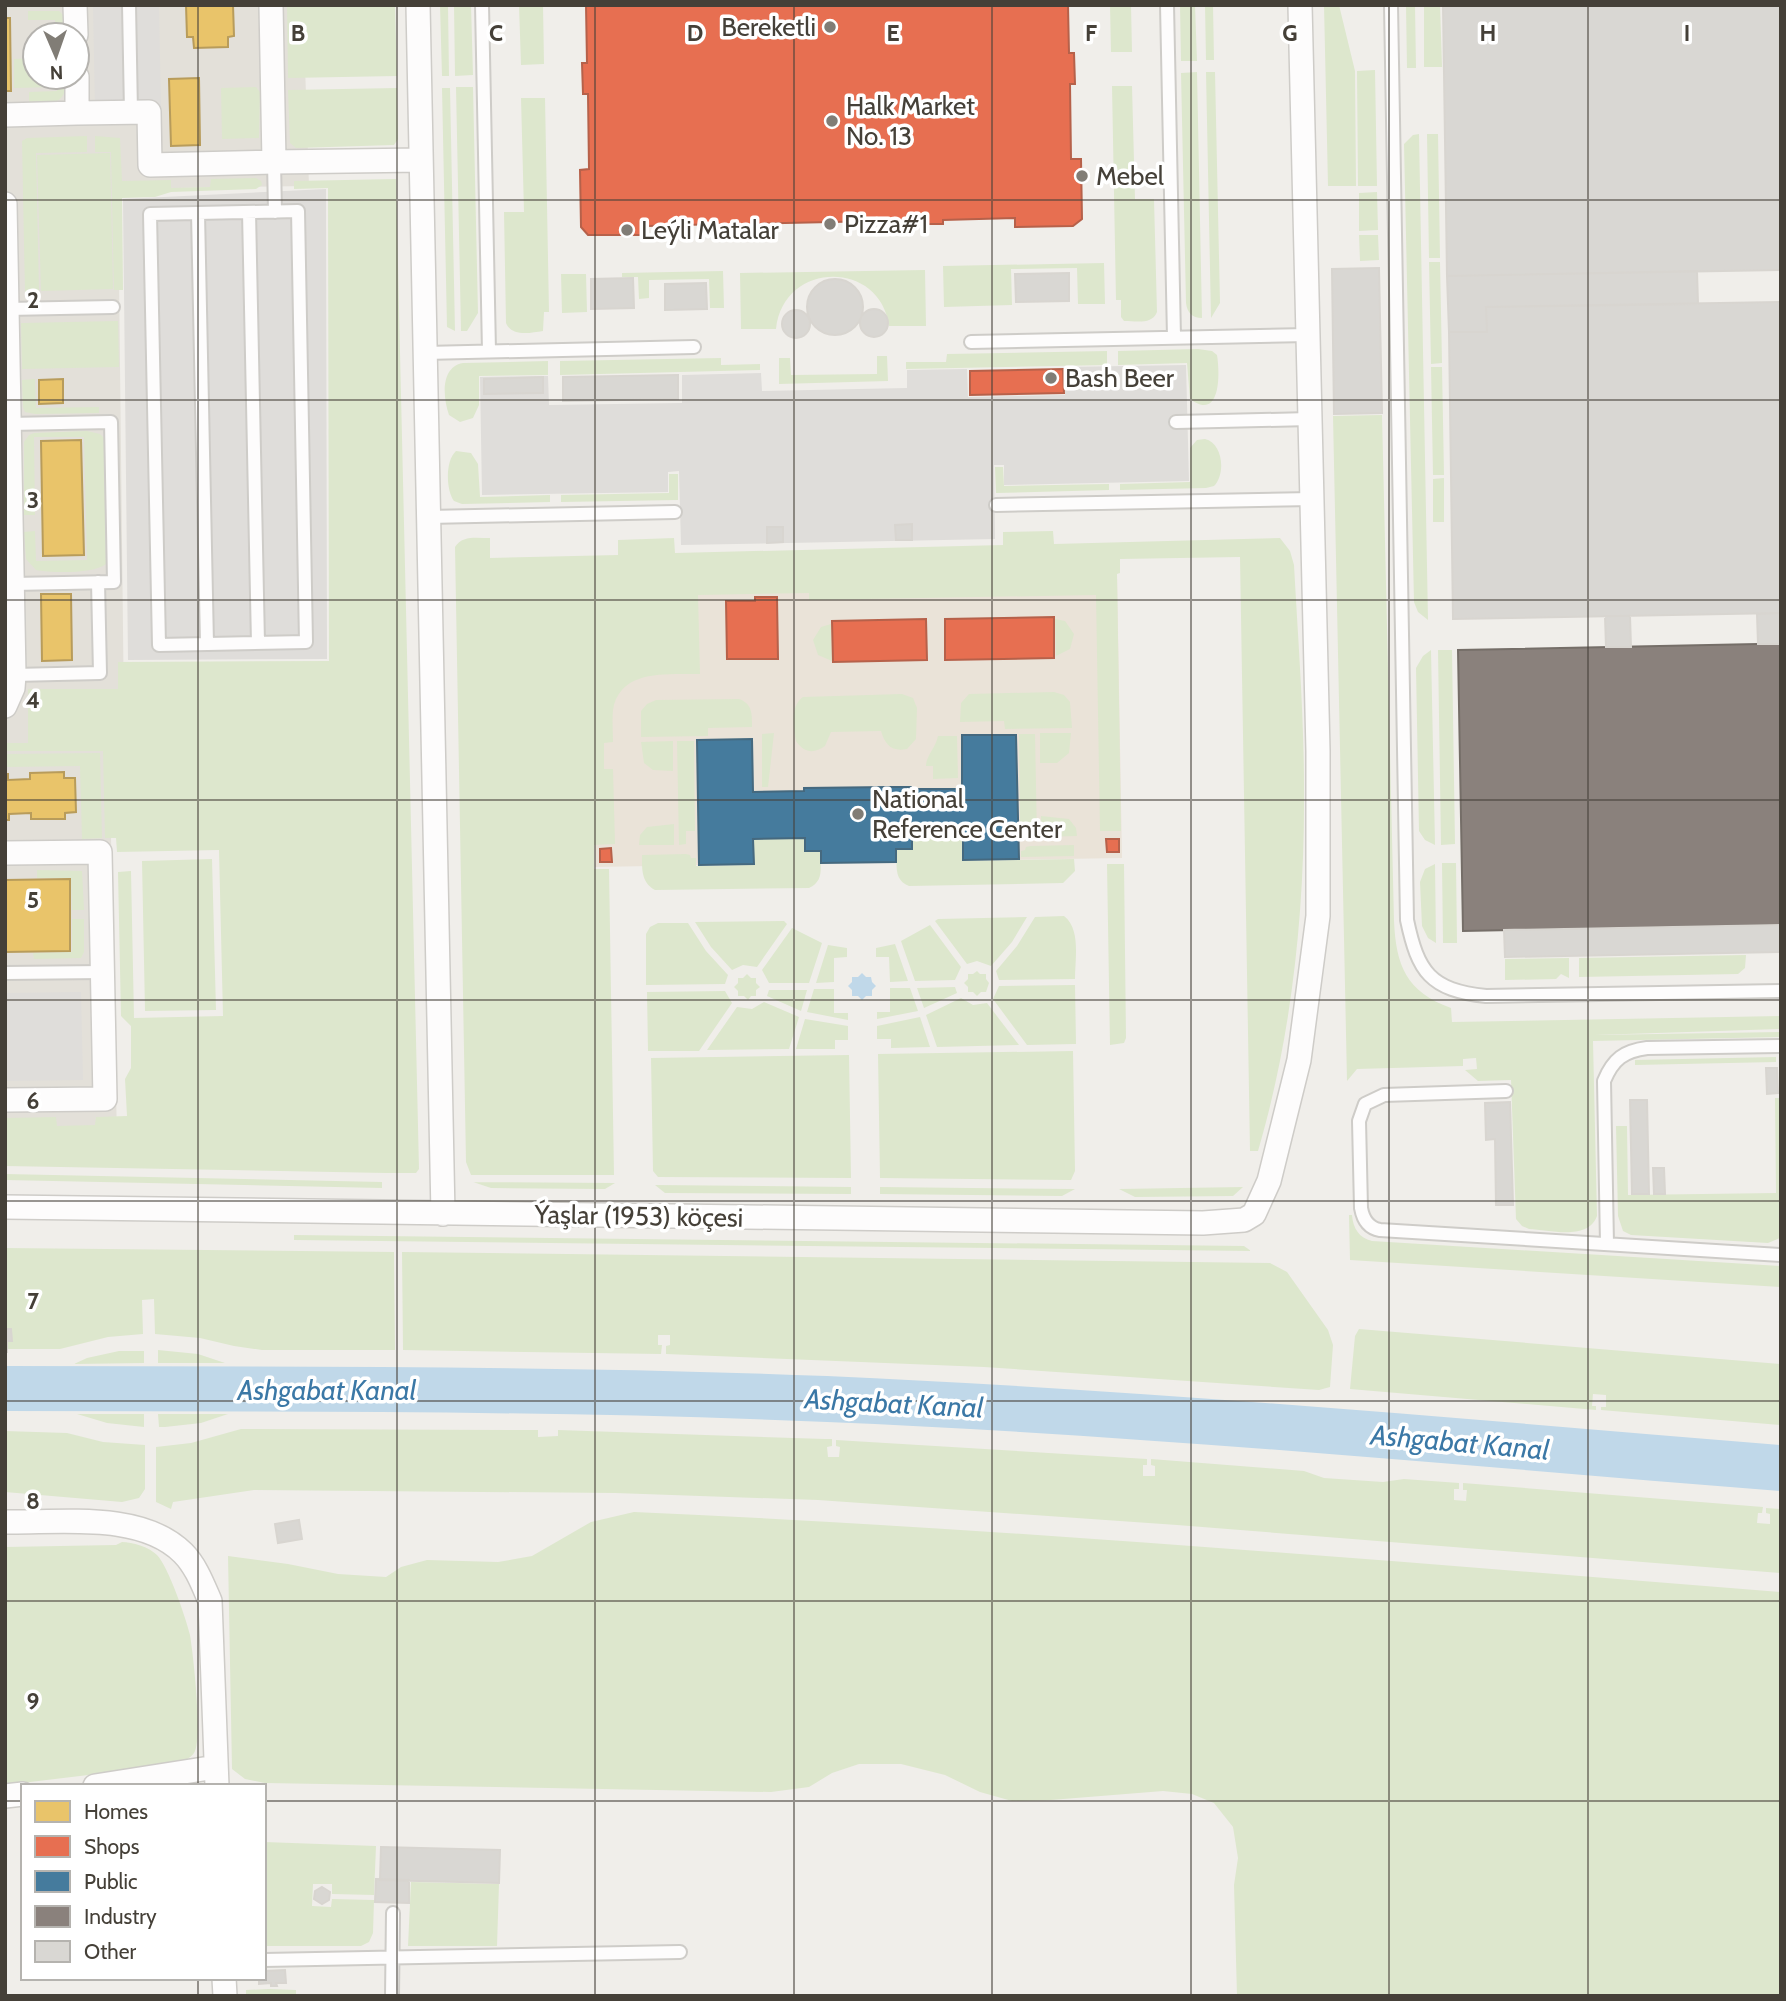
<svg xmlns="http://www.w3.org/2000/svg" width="1786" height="2001" viewBox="0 0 1786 2001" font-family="Cabin,sans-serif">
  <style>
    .residential { fill: #e3e0d9; fill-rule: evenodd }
    .commercial { fill: #eae3d8 }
    .green { fill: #dde7cd }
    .parking { fill: #dfddda }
    .water { fill: #c0d8e9 }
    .homes { fill: #e9c46a; stroke: #b89c5b; stroke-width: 2 }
    .shops { fill: #e76f51; stroke: #b6614a; stroke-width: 2 }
    .public { fill: #457b9d; stroke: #45697f; stroke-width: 2 }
    .industry { fill: #8a817c; stroke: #756e68; stroke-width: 2 }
    .building { fill: #d9d7d3; stroke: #d8d5d0; stroke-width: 2 }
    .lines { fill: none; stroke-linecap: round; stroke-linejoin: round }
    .service-casing { stroke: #ceccc8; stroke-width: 16 }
    .minor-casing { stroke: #ceccc8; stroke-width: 26 }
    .service { stroke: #fdfcfc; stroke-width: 12 }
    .minor { stroke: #fdfcfc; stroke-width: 23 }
    .grid { fill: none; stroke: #454038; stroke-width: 2; stroke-opacity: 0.55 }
    .poi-dot { fill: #817d76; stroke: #fff; stroke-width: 2.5 }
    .labels { text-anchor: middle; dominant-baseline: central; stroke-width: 7; stroke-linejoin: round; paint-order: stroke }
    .poi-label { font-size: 26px; fill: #454038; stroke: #fff; text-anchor: start }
    .street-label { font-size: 26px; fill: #454038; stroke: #fff }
    .water-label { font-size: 28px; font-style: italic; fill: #3b78a6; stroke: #fff }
    .grid-label { font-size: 23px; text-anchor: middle; font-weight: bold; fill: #454038; stroke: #fff; stroke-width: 7; stroke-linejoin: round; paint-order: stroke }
  </style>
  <rect width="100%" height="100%" fill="#f0eeea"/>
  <path class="residential" d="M5,5h298l6,181 -191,3 6,528 -15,18 8,405 -112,1zM35,35h42v42h-42z"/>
  <path class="commercial" d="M1117,574l5,284 -527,9 -5,-284z"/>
  <path class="green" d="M287,5h108l2,71 -109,2z
    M440,5h8l1,71h-7z
    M454,5h17l2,70 -18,1z
    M519,5h24l1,59 -23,1z
    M1110,5h21l1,47h-21z
    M1180,5h15l2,56h-16z
    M1205,5h8l1,55h-8z
    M1324,5h15l16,66 1,115h-28z
    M1406,5h9l1,63h-9z
    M1424,5h16l2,62h-18z
    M28,11h31l4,4 1,20h-8l-1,-15h-27z
    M35,58v19h19v10l-40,1v-29z
    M1375,70l2,116h-19l-1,-115z
    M1197,72l5,246c-10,0 -15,-6 -16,-15l-5,-230z
    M1206,72h9l5,231 -9,15z
    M56,77h8c1,10 3,18 -7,24l-28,1v-10l28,-1z
    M1112,86h20l3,113h19l3,113c-5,13 -21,9 -33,9l-3,-4v-17h-5z
    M256,87l4,5 -1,46 -37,1 -1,-51z
    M456,87h17l5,226 -11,18h-6z
    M397,88l1,51 -4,6 -98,3 -6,-5 -2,-53z
    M442,88h8l5,243 -8,-4z
    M521,98h24l4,214h-5l-1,19c-13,2 -31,6 -37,-8l-2,-111h20z
    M1419,134l9,486 -10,-8 -4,-10 -10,-458 9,-9z
    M1427,134h11l2,124h-11z
    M87,136v16l-51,1 3,139 -14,1 -3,-152 5,-3z
    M95,136l25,2 2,43 49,-1v8l39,-1 1,-8 45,-1 5,3 1,4 -6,4 -85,3 -16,5 -33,1 1,92h-9l-3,-138h-16z
    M110,153l3,136 -72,2 -4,-136z
    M396,179l23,990 -3,4h-30l-381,-7v-48l51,-1 1,9 38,-1 1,-8 31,-1 -2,-37 6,-11v-42l-10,-10 -3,-144 13,-1 3,147 89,-2 -4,-166 -102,2 -1,-14h-11l-2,-87h-98v-8h23v-54h90v-27l211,-1 -1,-473 -34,1v-8z
    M1377,192l1,38 -19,1v-38z
    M1359,235h19l1,25 -19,1z
    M1429,262h11l2,101 -11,1z
    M1104,263l1,41h-27l-1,-36 -66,1 1,36 -68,2 -1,-41z
    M925,270l1,56h-37c-9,-67 -106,-65 -113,3h-35l-1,-56z
    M723,271l1,37h-14l-1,-29 -60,1v18l-10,1 -1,-22h-16v-4z
    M561,274h25l1,38 -25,1z
    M118,321l1,46 -97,2 -1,-46z
    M1198,349l14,2 5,4c3,18 4,67 -27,44l-3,-36 -69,2v-14z
    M1107,351v14l-201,4v-7h40l1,-8z
    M877,356h10l1,25 -109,3v-26h11l1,17 86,-1z
    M721,358v7l39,-1v6l-200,5v-14z
    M548,361v14l-69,1v29l-6,13 -13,4 -11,-7c-6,-17 -9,-48 14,-52z
    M1431,367h11l2,108h-11z
    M35,379l1,29 63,-1v6l-64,1 -10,-2 -2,-5 -1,-27z
    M1382,415l12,506c2,44 12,71 57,87l1,14 329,-6v13l-186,6 186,-3v5l-188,4 4,175c-9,25 -47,14 -68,13l-7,-3 -6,-7 -5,-139 -33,1 -13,-11 12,-1 -1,-11 -13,1v7l-106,3 -10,12 -14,-665z
    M87,431l13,3 4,4 2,126c-12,10 -54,9 -70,6l-10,-11 -2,-27 11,-1 1,30 51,-1 -3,-123h-50l1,78h-11v-73l5,-7 5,-2z
    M1205,439c18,4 21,35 9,47l-8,2 -86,2v-6l70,-2v-34l7,-8z
    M456,451l15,2 7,11 2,33 70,-2v7l-88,2 -8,-3c-8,-11 -9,-40 2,-50z
    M995,467h8l1,19 105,-2v6l-113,3z
    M669,474h9v26l-117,2v-7l108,-2z
    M1444,478v44h-11v-43z
    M1053,531l1,13 226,-6 10,13 4,14c4,74 10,149 10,223 1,122 -12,247 -46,363h-8l-10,-594 -120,2v14l-3,1 4,257h-21l-4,-236 -287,5v-7l-111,2 2,79c-31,1 -80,-6 -87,36 -1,10 0,22 0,32l-9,1v26h9l2,75 -21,1v24h15l5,306h-143l-5,-13 -11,-615c7,-12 22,-9 35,-9v20l128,-3v-15l56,-2 1,15 328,-8v-13z
    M1055,619l10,2 9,13 -4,15 -14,7z
    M831,624l1,37 -14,-6 -5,-15 8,-13z
    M1431,650l4,195 -10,-5 -6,-9 -3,-163 7,-12z
    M1438,650h14l3,194 -14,1z
    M1054,692l10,3 6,7 2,26 -67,1 -1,-8 -44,1 1,-19 8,-9z
    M902,694l11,4 4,10 -1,31 -9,10c-15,3 -22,-4 -26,-18l-50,1 -6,14c-11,8 -21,7 -29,-5 -3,-14 -6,-35 7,-44z
    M739,699c14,5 13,16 13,28l-44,1v8l-67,1v-26l6,-7 9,-4z
    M774,733l-6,54h-6v-53z
    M1040,733h31l-2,20 -12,10h-17z
    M1019,734h16l2,103h-7v-14h-10z
    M938,736h19l1,42 -25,1v-13h-7c0,-10 10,-19 12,-30z
    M673,741v30l-20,-1 -9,-7 -3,-21z
    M694,741l1,90h-9v13l-7,1 -2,-104z
    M100,753l2,85 -20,1 -2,-73 -75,1v-13z
    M1041,816l28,3 7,9 1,8 -36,1z
    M674,824v21h-35l1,-10 7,-8z
    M962,835l1,26 111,-2 1,12 -12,12 -154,3c-16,-6 -12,-22 -12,-36l16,-1v-13z
    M804,838l1,14 15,-1c0,15 5,30 -11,37l-154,2c-14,-8 -13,-21 -13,-35l44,-1 4,1 1,3h5v8l58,-1v-26z
    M1074,845v11l-53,1v-6l4,-1 1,-3 4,-1z
    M212,859l4,151 -71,1 -3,-150z
    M1442,863h14l1,80h-14z
    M1107,864h17l2,174 -2,5 -14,2z
    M1435,864l1,79 -8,-5 -6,-12 -2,-44 5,-13z
    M37,870l45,1 2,39h-12l-1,-32h-34z
    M1064,916c17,13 11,43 11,63l-76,1 -3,-9 21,-25 18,-29z
    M1027,917l-15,25 -21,24 -14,-5 -10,3 -32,-43 3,-2z
    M72,919h12v33l-3,6 -47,1 -1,-6 39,-1z
    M784,921l3,3 -30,43 -14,-2 -11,5 -21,-23 -16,-25z
    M658,923h30l18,28 22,24 -3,9 -79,1v-51l4,-7z
    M930,925l31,42 -6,13 -40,1 -14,-40z
    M792,928l30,15 -13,40h-40l-7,-13z
    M895,944l13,37 -18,1 -1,-25h-13v-9z
    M828,945l19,3v9l-13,1v24l-18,1z
    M1746,955l-1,13 -7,6 -159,3v-19z
    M1569,958v20l-8,-4 -5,5 -51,1v-21z
    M977,971l3,3h6v5l3,4 -3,9h-5l-4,4 -4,-4h-5v-5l-4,-4 4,-4v-5h5z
    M747,974l4,4h5v5l4,4 -4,3v6h-5l-3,4 -4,-4h-6v-5l-4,-4 4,-4v-5h5z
    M1075,985l1,59 -49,1 -34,-46 6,-13z
    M955,987l2,6 -33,15 -7,-20z
    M890,988h20l8,23 -41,8v-7h13z
    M814,989h20v24h14v7l-41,-8z
    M769,990h38l-6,21 -34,-15z
    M725,991l7,12 -33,48h-51l-1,-59z
    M961,998l12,7 14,-2 32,42 -82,2 -11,-32z
    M764,1002l35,15 -10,32 -82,1 30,-43 15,2z
    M920,1017l10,30 -39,1v-9h-14v-13z
    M805,1019l43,7v14h-13v9h-39z
    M1073,1051l2,120 -4,9 -191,-2 -2,-124z
    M849,1055l2,123 -193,-1 -5,-6 -2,-113z
    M1776,1057v5l-141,3v-5z
    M1775,1098h6l-1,140 -12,5 -137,-8 -8,-4 -5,-15 -2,-90h11l1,69 148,-2z
    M5,1174l377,8v6l-377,-8z
    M473,1182h-1l143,1 -10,6 -114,-1z
    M655,1185l196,2v7l-186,-1z
    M880,1187l195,2 -13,7 -182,-2z
    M1243,1187l-10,9 -98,1 -16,-8z
    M1349,1215h3c1,13 7,23 20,26l409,25v21l-431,-27z
    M294,1235l950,11 7,5 -957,-11z
    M5,1248l389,4 1,98h-133l-28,-4 -34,-8 -45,-4 -1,-35 -12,1 1,34 -35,3 -48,12h-55z
    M402,1252l868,11 17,9 41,58 5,15 -3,42 -11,3 -335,-23 -318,-13v-8l4,-1v-10h-12v10h4l-1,9 -258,-4z
    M1359,1329l422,35v61l-180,-15v-3h5v-12l-13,-1 -1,12h4v4l-246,-21 5,-53z
    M158,1350l40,4 27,9h-67z
    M119,1351h25v12l-70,1 13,-6z
    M77,1414h67v13l-37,-4z
    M158,1414h70l-27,9 -36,4h-6z
    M241,1429l297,1v7l20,-1v-6l267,9h7v7l-5,1 1,10h11l1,-10 -4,-1v-6l311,19v6h-4v11h12v-10l-4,-1v-6l153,12 20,7 59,4 21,-3 55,4v6h-5v11l12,1 1,-11h-4v-7l300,24 -1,6h-4l-1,10 13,1v-10l-4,-1v-5l15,1v64l-604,-48 -359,-25 -203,-7 -361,-3 -81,12 -2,7 -15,-7v-55l35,-4z
    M5,1431l62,2 36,9 42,3v44l-6,9 -17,4 -117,-10z
    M634,1512c383,17 765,50 1147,80v404h-544l-3,-111 4,-27 -5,-31 -19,-24 -22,-9 -29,-3 -112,9 -39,1 -32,-9 -35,-17 -44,-11h-42l-27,9 -23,14 -38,5 -506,-9 -20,-4 -13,-10 -4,-213 60,8 50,10 48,3 15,-10 26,-7 71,2 34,-6 59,-34z
    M122,1542c10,0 27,5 35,13 11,11 29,63 33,80 3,18 13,105 4,118 -8,11 -26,12 -39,14l-150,18v-238l111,-2z
    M264,1842l112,4 -2,49 -42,-1v-10h-19l-1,22 19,1 1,-8 42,1 -1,33 -4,9 -8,4h-97z
    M411,1882l88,2 -2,62h-89z
    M269,1989l27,1v6h-50v-6z"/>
  <path class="parking" d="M93,5h66l2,103 -66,2z
    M326,189l1,470 -199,1 -5,-461z
    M1186,365l3,116 -185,4v-20h-10l1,74 -314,6 -2,-74 -11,1v20l-186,3 -2,-118 68,-1 1,29 133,-2v-28l79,-2 1,18 145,-3v-18l60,-1 1,28 97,-2v-28z
    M81,992l2,88 -78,1v-88z"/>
  <path class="water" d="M862,973l4,4h5l1,5 4,4 -4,4v6h-6l-4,4 -4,-4h-6v-6l-4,-4 4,-4v-5h6z
    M5,1366c274,1 548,-1 822,10 319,14 636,43 954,69v46c-318,-25 -635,-56 -954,-69 -274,-12 -548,-10 -822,-11z"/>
  <path class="homes" d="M186,5h47l1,31 -6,1v10l-34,1 -1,-11h-6z
    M5,18h5l1,73h-6z
    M199,78l1,67 -29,1 -2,-67z
    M63,379v24l-24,1v-24z
    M81,440l3,115 -41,1 -2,-115z
    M41,594h30l1,66 -30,1z
    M64,772v6h11l1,34 -11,1v6h-34v-6l-22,1v6h-4v-46h3v6l22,-1v-6z
    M70,879v72l-65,1v-72z"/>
  <path class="shops" d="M586,5h482l1,48h5l1,31h-5l1,75h10l1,60 -9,7 -58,1v-9l-72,2v4h-18v-4l-187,4v4h-18v-4l-72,2v9h-60l-7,-8 -1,-57 9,-1 -1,-75h-5l-1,-31h5z
    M1063,369l1,24 -94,2v-24z
    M755,597h22l1,62h-51l-1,-58h29z
    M1054,617v41l-109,2v-41z
    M926,619l1,41 -94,2 -1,-41z
    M1106,839h13v13h-12z
    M611,848l1,14h-12v-13z"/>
  <path class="public" d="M962,735h54l3,124 -56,1v-25l-51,1v13h-16v13l-75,1v-12h-16v-13l-52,1 1,25 -55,1 -2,-125 55,-1 1,53 51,-1v-3l85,-1h22v2h51z"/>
  <path class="industry" d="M1758,644h23v281l-318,6 -5,-281z"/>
  <path class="building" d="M1443,5h338v265l-334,6z
    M1379,268l3,145 -48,1 -2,-145z
    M1697,271l1,33 -212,3 1,25h-38l-2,-56z
    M1069,273v28l-53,1 -1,-28z
    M633,278l1,30 -43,1v-30z
    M807 307a28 28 0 1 1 56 0a28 28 0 1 1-56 0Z
    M706,283l1,26 -42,1v-26z
    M1781,302v311l-328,6 -4,-287h38l-1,-25z
    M860 323a14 14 0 1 1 28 0a14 14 0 1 1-28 0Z
    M782 324a14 14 0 1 1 28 0a14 14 0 1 1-28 0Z
    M678,375v24l-115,2v-24z
    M543,377v16l-59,1v-15z
    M912,524v16h-16l-1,-15z
    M767,527h16v15l-16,1z
    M1781,613v31h-23l-1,-30z
    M1605,616h25l1,31h-25z
    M1781,925v27l-276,5 -1,-27z
    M1766,1068h11l1,25 -11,1z
    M1630,1100h17l2,94h-17z
    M1510,1102l3,103h-17l-1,-66 -9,1 -1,-37z
    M1653,1168h11l1,26h-11z
    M5,1329h6l1,12h-5v11h-2z
    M299,1520l3,19 -24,4 -3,-19z
    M381,1847l119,3 -1,33 -119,-3z
    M376,1879l33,1v23l-34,-1z
    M322,1887l8,5 -1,8 -7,4 -8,-5 1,-8z
    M285,1970l1,13h-10l1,3h-6v-3l-12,1v-6h5v-7z"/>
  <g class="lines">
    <defs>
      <path id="service" d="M129,5l2,107
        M482,5l7,346
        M1167,5l7,332
        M1391,5l16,915c11,52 23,70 79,76l295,-5
        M274,162l1,50
        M298,211l8,431 -147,3 -9,-431z
        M249,212l9,431
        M198,213l9,431
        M7,309l106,-2
        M971,342l337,-7
        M425,353l269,-6
        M1176,422l134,-3
        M9,424l102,-2 3,160 -101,2
        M996,505l316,-6
        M428,517l247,-5
        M14,675l86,-2 -2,-91
        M5,973l98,-1
        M1506,1091l-122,4 -19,9 -6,17 2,87c2,11 7,20 19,22l401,25
        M1607,1244l-3,-163c9,-22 20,-30 43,-33l134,-2
        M264,1960l416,-8
        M392,1996l1,-83"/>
      <path id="minor" d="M75,5l1,30
        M418,5l25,1209
        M77,77v36l72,-1 1,53 124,-3 -3,-157
        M5,115l72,-2
        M274,162l147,-2
        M5,204l9,471 -1,13 -8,18
        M5,853l95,-1 5,247 -100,1
        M5,1207l1198,16 41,-3 10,-6 15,-33 30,-121 19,-144v-165l-18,-746
        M5,1522c55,1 136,-11 178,31 13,13 20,32 27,48l7,185
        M95,1786l121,-19
        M5,1796l18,-2
        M224,1978l1,18"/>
    </defs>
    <use href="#service" class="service-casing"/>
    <use href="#minor" class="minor-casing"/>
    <use href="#service" class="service"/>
    <use href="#minor" class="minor"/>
  </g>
  <path class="grid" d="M198,5v1781M397,5v1991M595,5v1991M794,5v1991M992,5v1991M1191,5v1991M1389,5v1991M1588,5v1991M5,200h1776M5,400h1776M5,600h1776M5,800h1776M5,1000h1776M5,1201h1776M5,1401h1776M5,1601h1776M5,1801h18M264,1801h1517M198,1978v18"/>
  <g class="poi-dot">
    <circle cx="830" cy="27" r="7"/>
    <circle cx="832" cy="121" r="7"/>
    <circle cx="1082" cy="176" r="7"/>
    <circle cx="830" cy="224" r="7"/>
    <circle cx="627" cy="230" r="7"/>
    <circle cx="1051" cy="378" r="7"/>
    <circle cx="858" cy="814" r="7"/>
  </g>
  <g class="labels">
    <g class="poi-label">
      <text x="816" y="27" text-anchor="end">Bereketli</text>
      <text x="846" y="106">Halk Market<tspan x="846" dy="30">No. 13</tspan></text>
      <text x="1096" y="176">Mebel</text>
      <text x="844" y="224">Pizza#1</text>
      <text x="641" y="230">Leýli Matalar</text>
      <text x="1065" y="378">Bash Beer</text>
      <text x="872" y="799">National<tspan x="872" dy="30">Reference Center</tspan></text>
    </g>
    <g class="street-label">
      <text transform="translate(639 1216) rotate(1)">Ýaşlar (1953) köçesi</text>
    </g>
    <g class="water-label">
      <text x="327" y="1390">Ashgabat Kanal</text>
      <text transform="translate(894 1403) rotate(3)">Ashgabat Kanal</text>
      <text transform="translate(1460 1442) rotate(5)">Ashgabat Kanal</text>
    </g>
  </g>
  <g class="grid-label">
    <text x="298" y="41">B</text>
    <text x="496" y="41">C</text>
    <text x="695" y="41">D</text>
    <text x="893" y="41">E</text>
    <text x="1091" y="41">F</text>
    <text x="1290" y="41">G</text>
    <text x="1488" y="41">H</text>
    <text x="1687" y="41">I</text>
    <text x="33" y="308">2</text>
    <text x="33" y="508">3</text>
    <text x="33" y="708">4</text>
    <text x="33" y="908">5</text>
    <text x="33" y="1109">6</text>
    <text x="33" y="1309">7</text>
    <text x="33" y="1509">8</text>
    <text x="33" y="1709">9</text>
  </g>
  <rect width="1786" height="2001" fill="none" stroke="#454038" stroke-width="14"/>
  <rect x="21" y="1784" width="245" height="196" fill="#ffffff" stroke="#b5b3af" stroke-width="2"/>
  <rect x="35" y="1801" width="35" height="21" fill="#e9c46a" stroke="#b5b3af" stroke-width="2"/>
  <text x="84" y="1819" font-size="21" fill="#454038">Homes</text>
  <rect x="35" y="1836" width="35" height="21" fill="#e76f51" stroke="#b5b3af" stroke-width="2"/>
  <text x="84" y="1854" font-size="21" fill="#454038">Shops</text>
  <rect x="35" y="1871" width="35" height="21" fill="#457b9d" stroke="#b5b3af" stroke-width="2"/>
  <text x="84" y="1889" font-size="21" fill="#454038">Public</text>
  <rect x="35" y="1906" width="35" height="21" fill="#8a817c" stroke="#b5b3af" stroke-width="2"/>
  <text x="84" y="1924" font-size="21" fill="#454038">Industry</text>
  <rect x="35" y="1941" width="35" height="21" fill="#d9d7d3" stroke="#b5b3af" stroke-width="2"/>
  <text x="84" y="1959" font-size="21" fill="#454038">Other</text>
  <g transform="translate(56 56) rotate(178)"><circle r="33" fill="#ffffff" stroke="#b5b3af" stroke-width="2"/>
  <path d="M0-5L12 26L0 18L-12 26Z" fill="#817d76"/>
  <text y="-10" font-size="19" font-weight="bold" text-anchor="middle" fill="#454038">N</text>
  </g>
</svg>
